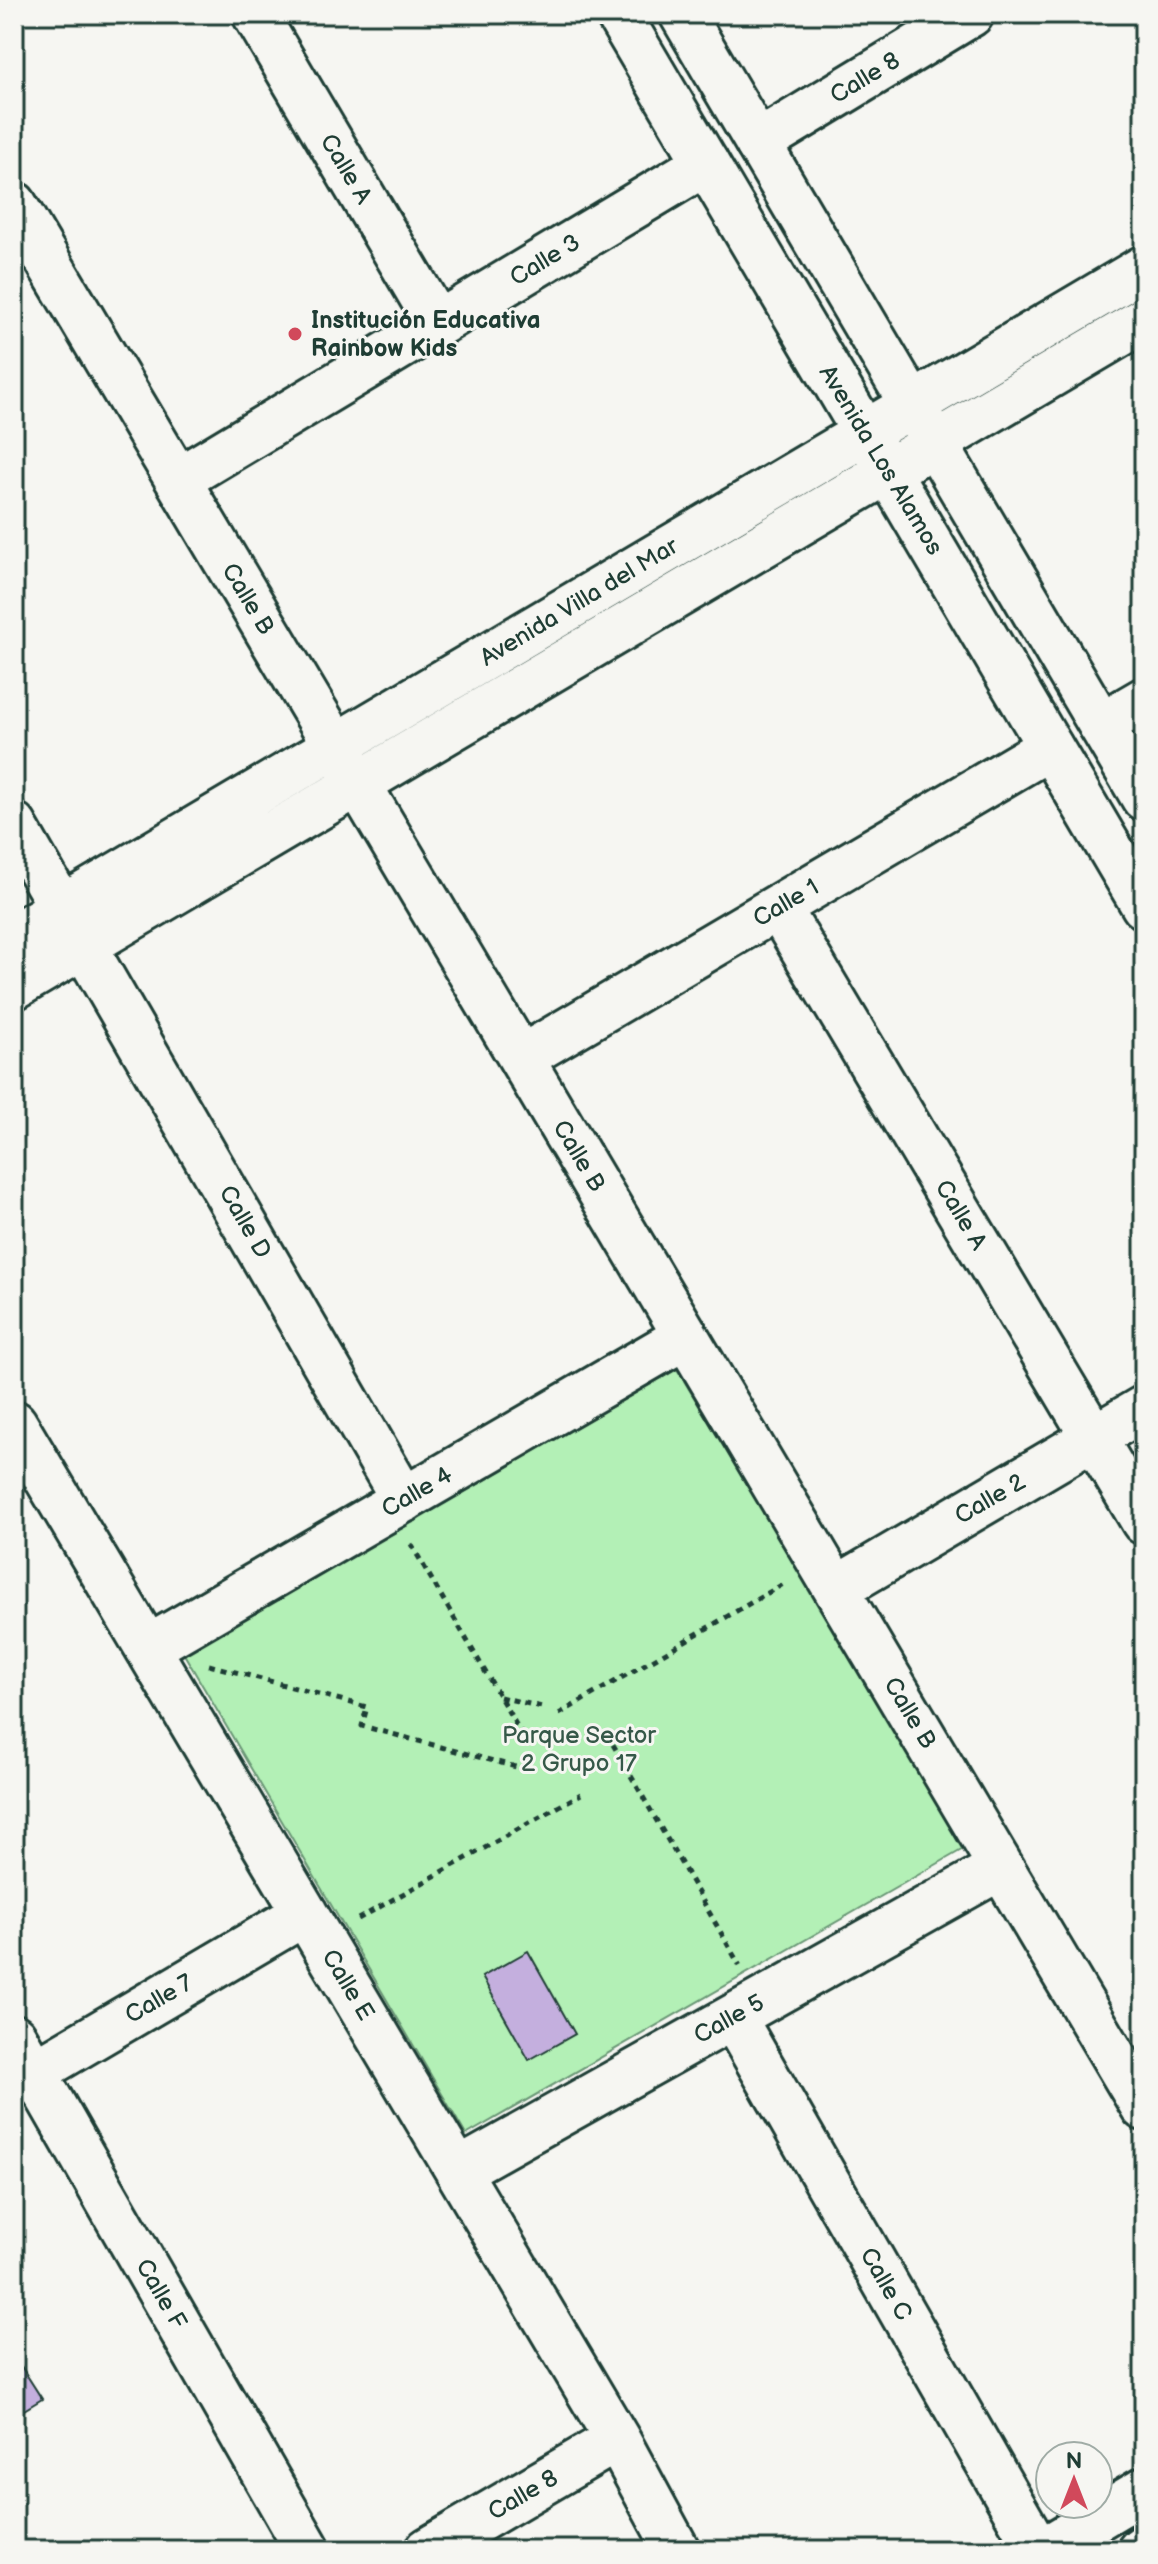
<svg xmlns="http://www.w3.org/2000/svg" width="1158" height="2564" viewBox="0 0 1158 2564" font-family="'Balsamiq Sans',sans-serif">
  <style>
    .green { fill: #b3f0b6; stroke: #699675; stroke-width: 2 }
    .building { fill: #c4afde; stroke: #1f3d34; stroke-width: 2 }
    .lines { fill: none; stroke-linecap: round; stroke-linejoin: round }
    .street-casing { stroke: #1f3d34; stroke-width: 50 }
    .secondary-casing { stroke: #1f3d34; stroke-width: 50 }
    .path { stroke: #1f3d34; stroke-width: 5; stroke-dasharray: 6 6; stroke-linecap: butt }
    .street { stroke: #f6f6f2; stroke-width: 44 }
    .secondary { stroke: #f6f6f2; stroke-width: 44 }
    .poi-dot { fill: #d1495b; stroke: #f6f6f2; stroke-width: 3 }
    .labels { text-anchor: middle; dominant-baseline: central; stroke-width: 6; stroke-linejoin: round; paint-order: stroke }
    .street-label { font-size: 24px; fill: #1f3d34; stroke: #f6f6f2 }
    .poi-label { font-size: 24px; font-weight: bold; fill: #1f3d34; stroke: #f6f6f2; text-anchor: start }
    .park-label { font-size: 24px; fill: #355848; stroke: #f6f6f2 }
  </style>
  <rect width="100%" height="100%" fill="#f6f6f2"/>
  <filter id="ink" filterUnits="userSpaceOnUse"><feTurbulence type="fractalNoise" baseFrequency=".0125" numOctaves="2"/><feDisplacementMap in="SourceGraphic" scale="16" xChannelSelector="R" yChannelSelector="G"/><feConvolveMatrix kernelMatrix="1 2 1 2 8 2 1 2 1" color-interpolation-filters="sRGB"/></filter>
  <g filter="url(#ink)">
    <path class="green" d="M677,1369l288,479 -499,287 -282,-481z"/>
    <path class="building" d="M528,1951l47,83 -46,26 -47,-83z
      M19,2363l23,36 -28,17v-50z"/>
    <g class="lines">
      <defs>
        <path id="street" d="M255,14l183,310
          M758,143l213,-129
          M14,204l1130,1904
          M178,480l528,-317
          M1101,725l43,-25
          M14,825l390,675
          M778,907l366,615
          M521,1058l529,-311
          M14,1423l603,1016 60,111
          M836,1589l308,-181
          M148,1648l538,-312
          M733,2017l305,533
          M14,2037l294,513
          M14,2084l291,-171
          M458,2171l543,-304
          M428,2550l189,-111"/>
        <path id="secondary" d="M618,14l526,892
          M682,14l462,784
          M14,936l1130,-668
          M14,987l1130,-667
          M1044,2550l100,-60
          M1140,2550l4,-3"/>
      </defs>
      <use href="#street" class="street-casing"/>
      <use href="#secondary" class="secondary-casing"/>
      <path class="path" d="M411,1544l118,203
        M209,1665l158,42 -5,19 158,42
        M500,1697l46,11
        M559,1714l226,-131
        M607,1734l133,232
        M358,1919l223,-125"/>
      <use href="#street" class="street"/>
      <use href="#secondary" class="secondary"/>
    </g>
  </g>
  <circle class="poi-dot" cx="295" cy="334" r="8"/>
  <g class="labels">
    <g class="street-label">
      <text transform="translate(865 78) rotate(-31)">Calle 8</text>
      <text transform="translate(346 169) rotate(59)">Calle A</text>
      <text transform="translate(545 260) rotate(-31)">Calle 3</text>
      <text transform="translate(881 460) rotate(59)">Avenida Los Alamos</text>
      <text transform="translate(248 599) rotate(59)">Calle B</text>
      <text transform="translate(579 602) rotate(-31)">Avenida Villa del Mar</text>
      <text transform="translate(786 903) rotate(-30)">Calle 1</text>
      <text transform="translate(579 1156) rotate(59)">Calle B</text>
      <text transform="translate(961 1215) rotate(59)">Calle A</text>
      <text transform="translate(245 1222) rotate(60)">Calle D</text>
      <text transform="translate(417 1492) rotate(-30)">Calle 4</text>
      <text transform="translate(990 1499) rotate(-30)">Calle 2</text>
      <text transform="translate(910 1713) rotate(59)">Calle B</text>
      <text transform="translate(348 1985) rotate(59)">Calle E</text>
      <text transform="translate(159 1999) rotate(-30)">Calle 7</text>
      <text transform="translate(729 2019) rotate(-29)">Calle 5</text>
      <text transform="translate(886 2284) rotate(60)">Calle C</text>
      <text transform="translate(161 2294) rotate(60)">Calle F</text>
      <text transform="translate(523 2495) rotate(-30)">Calle 8</text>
    </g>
    <g class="poi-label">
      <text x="311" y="320">Institución Educativa<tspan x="311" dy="28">Rainbow Kids</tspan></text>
    </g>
    <g class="park-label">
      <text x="579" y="1735">Parque Sector<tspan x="579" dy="28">2 Grupo 17</tspan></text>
    </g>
  </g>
  <rect width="1158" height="2564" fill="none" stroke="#f6f6f2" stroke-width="48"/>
  <rect x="24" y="24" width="1110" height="2516" fill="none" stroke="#1f3d34" stroke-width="3" filter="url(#ink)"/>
  <g transform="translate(1074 2480)"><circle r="38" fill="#f6f6f2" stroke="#a0aca6" stroke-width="2"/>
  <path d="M0-6L14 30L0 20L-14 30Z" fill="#d1495b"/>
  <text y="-12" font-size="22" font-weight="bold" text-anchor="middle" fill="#1f3d34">N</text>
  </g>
</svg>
